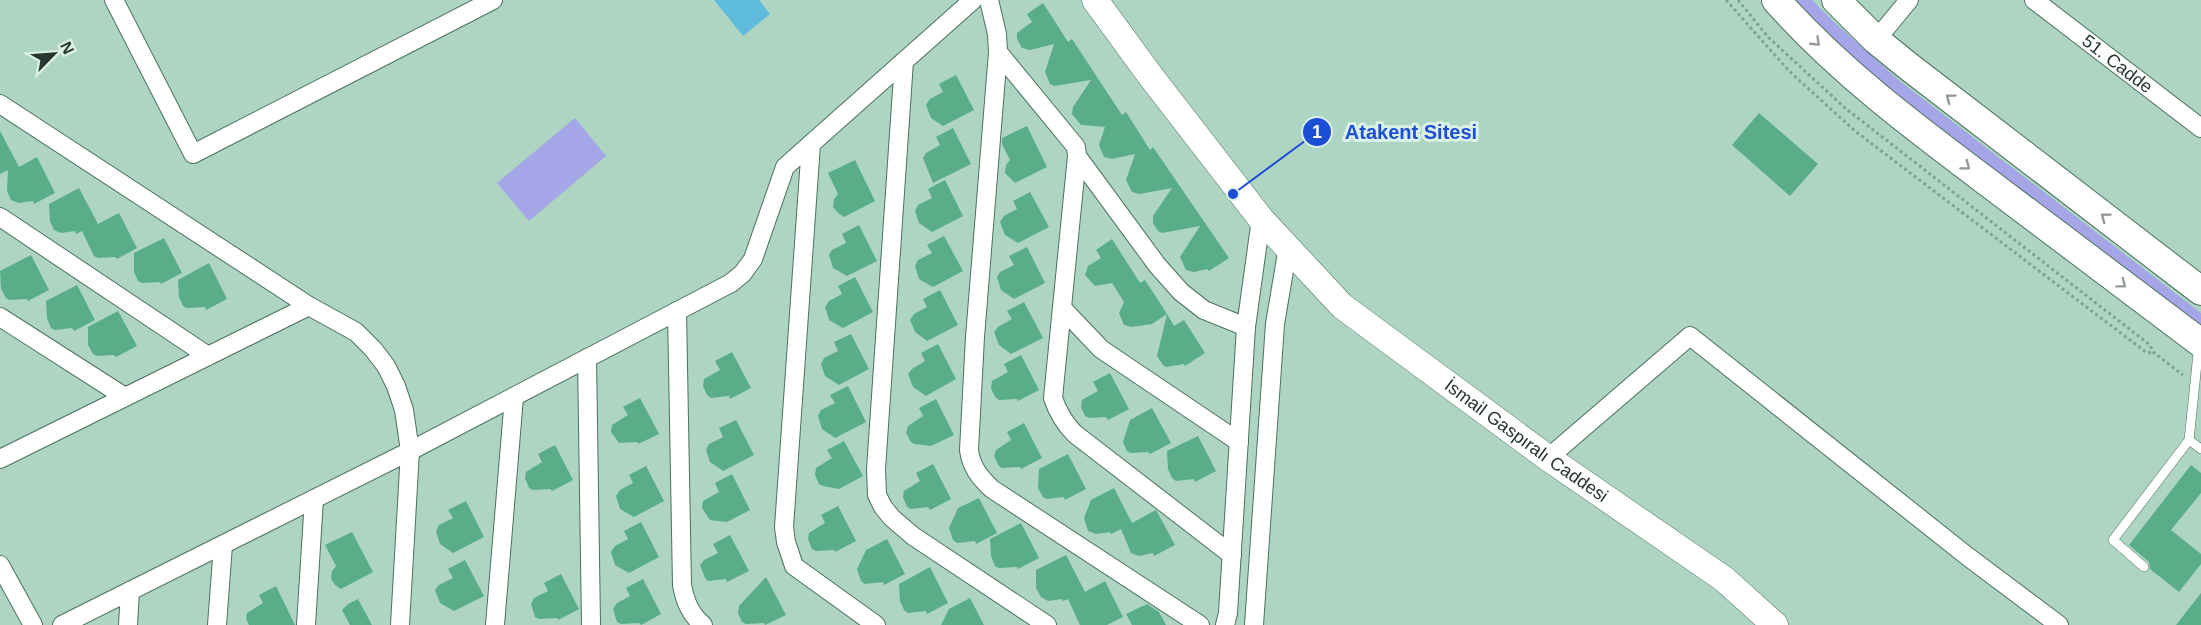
<svg xmlns="http://www.w3.org/2000/svg" width="2201" height="625" viewBox="0 0 2201 625" font-family="Arial,sans-serif">
  <style>
    .green { fill: #a5a6e7 }
    .water { fill: #5ebbdb }
    .building { fill: #59ae89 }
    .lines { fill: none; stroke-linecap: round; stroke-linejoin: round }
    .lane-casing { stroke: #4c7160; stroke-width: 10 }
    .street-casing { stroke: #4c7160; stroke-width: 20 }
    .secondary-casing { stroke: #4c7160; stroke-width: 27 }
    .primary-casing { stroke: #4c7160; stroke-width: 30 }
    .path { stroke: #82a292; stroke-width: 3; stroke-dasharray: 3 3; stroke-linecap: butt }
    .lane { stroke: #fff; stroke-width: 9 }
    .street { stroke: #fff; stroke-width: 18 }
    .secondary { stroke: #fff; stroke-width: 26 }
    .primary { stroke: #fff; stroke-width: 28 }
    .oneway { stroke: #929a96 }
    .labels { text-anchor: middle; dominant-baseline: central; stroke-width: 6; stroke-linejoin: round; paint-order: stroke }
    .street-label { font-size: 18px; fill: #26362e; stroke: #dcf1e6 }
    .leader { fill: none; stroke: #1d4ed8; stroke-width: 2 }
    .callout-dot { fill: #1d4ed8; stroke: #dcf1e6; stroke-width: 2 }
    .mark-label { font-size: 18px; text-anchor: middle; font-weight: bold; fill: #fff }
    .callout-label { font-size: 20px; text-anchor: middle; font-weight: bold; fill: #1d4ed8; stroke: #dcf1e6; stroke-width: 6; stroke-linejoin: round; paint-order: stroke }
  </style>
  <rect width="100%" height="100%" fill="#add5c1"/>
  <path class="green" d="M1796,0h16l22,22 67,60 300,231v17l-315,-243 -41,-33z
    M575,118l31,38 -77,65 -32,-38z"/>
  <path class="water" d="M714,0h45l11,14 -27,22z"/>
  <path class="building" d="M1043,3l25,39 4,-3 50,76 4,-3 24,38 3,-3 76,111 -20,13 -2,-2 -13,3 -8,-2 -6,-13 20,-31 -38,7 -4,-2 -5,-8v-7l19,-28 -33,6 -7,-2 -6,-12 9,-26 -23,5 -8,-2 -5,-12 6,-18 -24,-2 -9,-11 1,-7 18,-27 -37,6 -4,-2 -5,-12 9,-28 -24,6 -8,-2 -5,-9v-6l15,-11 -5,-8z
    M956,75l18,35 -31,16 -12,-8 -5,-13 4,-6 13,-7 -4,-8z
    M1759,113l59,51 -28,32 -58,-51z
    M1027,126l20,41 -32,16 -10,-10 1,-8 4,-5 -8,-16v-6z
    M953,128l18,36 -38,19 -10,-25 3,-5 14,-8 -4,-8z
    M0,131l19,36 18,-10 18,36 -21,11 -1,-3 -14,2 -8,-3 -4,-9 1,-21 -8,4z
    M855,160l20,41 -31,16 -6,-4 -5,-6 1,-8 4,-5 -10,-21z
    M945,180l18,36 -31,16 -13,-9 -4,-12 3,-6 14,-7 -4,-9z
    M79,188l19,36 21,-11 18,35 -20,11 -2,-2 -17,1 -4,-2 -12,-25 -6,3 -1,-3 -14,2 -7,-3 -4,-9 -1,-17z
    M1030,192l19,35 -31,16 -13,-8 -5,-13 4,-6 13,-7 -4,-8z
    M859,225l18,36 -30,15 -14,-8 -4,-13 3,-5 14,-7 -4,-9z
    M944,236l19,35 -30,16 -14,-8 -4,-13 3,-6 14,-7 -5,-8z
    M164,238l18,35 -21,11 -1,-2 -18,1 -4,-2 -4,-9v-19z
    M1112,239l28,44 5,-3 22,34 -15,10 -20,3 -8,-2 -5,-12 5,-11 -12,-19 -17,3 -10,-11 3,-9 13,-8 -5,-8z
    M1027,247l18,36 -31,16 -13,-9 -4,-13 3,-5 14,-7 -5,-9z
    M31,255l18,35 -21,11 -1,-2 -18,1 -3,-2 -5,-9 -1,-18z
    M209,263l18,36 -21,11 -1,-3 -18,1 -4,-2 -4,-9 -1,-17z
    M855,277l18,35 -30,16 -14,-8 -4,-13 4,-6 13,-7 -4,-8z
    M77,285l18,35 -21,11 -2,-3 -17,2 -4,-2 -4,-10 -1,-17z
    M940,290l18,35 -31,16 -12,-9 -5,-12 4,-6 13,-7 -4,-8z
    M1024,302l19,36 -32,16 -12,-9 -5,-13 4,-5 14,-8 -5,-8z
    M118,311l19,35 -21,11 -2,-2 -17,1 -4,-2 -5,-9v-18z
    M1167,314l7,12 10,-6 21,33 -20,13 -1,-2 -18,3 -3,-2 -6,-9z
    M851,334l18,35 -30,16 -14,-9 -4,-12 3,-6 14,-7 -4,-9z
    M938,344l18,35 -30,17 -13,-9 -5,-13 4,-5 13,-8 -4,-8z
    M732,352l19,36 -21,11 -1,-3 -18,2 -4,-3 -4,-9 1,-7 16,-9 -5,-9z
    M1021,355l18,35 -21,11 -1,-2 -18,1 -4,-3 -4,-9 1,-7 16,-9 -4,-8z
    M1110,373l19,36 -21,11 -2,-3 -17,1 -4,-2 -4,-9 1,-7 16,-9 -5,-9z
    M848,386l18,36 -31,16 -13,-9 -4,-13 3,-6 14,-7 -5,-8z
    M640,398l19,36 -21,10 -1,-2 -18,1 -8,-11 1,-7 16,-10 -5,-8z
    M936,399l18,36 -23,11 -17,-2 -3,-2 -5,-9 2,-7 15,-10 -4,-8z
    M1152,408l19,35 -21,11 -2,-2 -17,1 -4,-2 -4,-9 7,-22z
    M736,420l18,35 -31,16 -13,-9 -4,-12 3,-6 14,-7 -4,-9z
    M1024,423l18,35 -21,11 -1,-2 -18,1 -3,-2 -5,-10 2,-6 15,-10 -4,-8z
    M1198,436l18,35 -21,11 -1,-3 -18,2 -4,-3 -4,-9 -1,-18z
    M844,441l19,35 -24,13 -16,-3 -4,-2 -4,-9 1,-7 16,-10 -5,-8z
    M555,445l18,35 -21,11 -2,-2 -17,1 -4,-2 -4,-10 1,-6 16,-10 -4,-8z
    M1068,454l18,35 -21,11 -1,-3 -18,2 -3,-2 -5,-9 1,-19z
    M933,464l18,35 -21,11 -2,-3 -17,2 -4,-2 -4,-10 1,-6 16,-10 -4,-8z
    M2191,465l10,8v20l-30,37 30,24v10l-22,28 -29,-23 -1,-7 -20,-17z
    M646,466l18,35 -30,16 -14,-8 -4,-13 4,-6 13,-7 -4,-8z
    M732,474l18,36 -23,12 -17,-2 -8,-12 1,-7 16,-9 -4,-9z
    M1114,488l18,35 24,-13 19,35 -21,11 -1,-3 -14,3 -8,-3 -10,-24 -10,5 -1,-2 -14,2 -8,-3 -4,-13 7,-18z
    M979,498l18,35 -21,11 -1,-3 -18,2 -4,-3 -4,-12 9,-20z
    M466,501l18,36 -31,16 -13,-9 -4,-13 3,-6 14,-7 -5,-8z
    M838,506l18,35 -21,11 -1,-2 -18,1 -4,-2 -4,-10 1,-6 16,-10 -4,-8z
    M641,522l18,35 -30,16 -14,-8 -4,-13 4,-6 13,-7 -4,-8z
    M1021,523l18,35 -21,11 -1,-2 -18,1 -4,-2 -4,-10 -1,-17z
    M352,532l21,40 -32,17 -6,-4 -4,-6 1,-8 4,-5 -11,-21z
    M730,535l19,36 -22,11 -1,-3 -18,2 -3,-3 -5,-13 4,-5 14,-7 -5,-9z
    M887,539l18,35 -21,11 -1,-3 -18,2 -4,-3 -4,-12 9,-19z
    M1066,555l19,37 20,-11 18,36 -16,8h-27l-12,-26 -5,2 -1,-2 -14,2 -7,-4 -5,-9v-18z
    M465,560l19,36 -30,15 -14,-8 -5,-13 4,-5 14,-7 -5,-9z
    M930,567l18,36 -21,11 -1,-3 -18,2 -4,-3 -4,-9 -1,-17z
    M561,574l18,35 -21,11 -1,-2 -18,1 -4,-2 -4,-13 3,-6 14,-7 -4,-8z
    M766,577l20,38 -21,10 -1,-2 -18,1 -4,-2 -4,-9 1,-7z
    M643,579l18,35 -20,11 -2,-2 -18,1 -4,-2 -4,-13 4,-6 13,-7 -4,-8z
    M276,586l19,39h-46l-3,-6 1,-6 16,-10 -4,-8z
    M2201,593v32h-25z
    M970,598l14,27h-43l8,-16z
    M358,599l14,26h-22l-8,-15 6,-6z
    M1147,604l12,8 7,13h-34l-6,-11z"/>
  <g class="lines">
    <defs>
      <path id="lane" d="M2199,344l-10,96 12,9
        M2144,567l-31,-27 76,-100"/>
      <g id="street">
        <path d="M114,0l79,154 300,-154"/>
        <path d="M989,0l8,34 1,18 -23,285 -6,113c2,16 10,27 23,39l208,136"/>
        <path id="s1" d="M2034,0l167,128"/>
        <path d="M1876,40l33,-40"/>
        <path d="M998,52l78,95 1,9 -24,242c5,15 11,25 22,36l157,121"/>
        <path d="M904,61l-28,408 1,26 6,12 9,11 21,18 134,89"/>
        <path d="M0,104l309,202 47,26 17,17 13,17 10,20 8,24 6,41 -10,174"/>
        <path d="M811,144l-27,383 2,15 8,24 82,59"/>
        <path d="M1077,156l80,109 24,27 23,18 42,17"/>
        <path d="M0,217l208,139"/>
        <path d="M1062,308l39,41 138,93"/>
        <path d="M677,311l5,274c3,16 8,29 21,40"/>
        <path d="M0,317l125,80"/>
        <path d="M587,358l4,267"/>
        <path d="M1548,458l142,-122 277,220 92,69"/>
        <path d="M0,459l309,-153"/>
        <path d="M0,565l33,60"/>
        <path d="M62,625l348,-174 321,-168 12,-10 10,-14 32,-92 188,-167"/>
        <path d="M128,625l2,-34"/>
        <path d="M217,625l6,-80"/>
        <path d="M306,625l8,-126"/>
        <path d="M495,625l19,-228"/>
        <path d="M1225,625l3,-12 18,-286 15,-108"/>
        <path d="M1254,625l21,-301 13,-77"/>
      </g>
      <g id="secondary">
        <path id="s2" d="M1095,0l54,74 112,145 81,87 206,152 176,121 51,46"/>
      </g>
      <path id="primary" d="M1776,0c63,71 138,127 214,184 70,53 141,106 211,159
        M1836,0l40,40 32,26 293,225"/>
    </defs>
    <use href="#lane" class="lane-casing"/>
    <use href="#street" class="street-casing"/>
    <use href="#secondary" class="secondary-casing"/>
    <use href="#primary" class="primary-casing"/>
    <path class="path" d="M1726,0l63,71 66,60 292,222 6,-1
      M1738,0l30,37 77,71 305,237 3,7 30,23"/>
    <use href="#lane" class="lane"/>
    <use href="#street" class="street"/>
    <use href="#secondary" class="secondary"/>
    <use href="#primary" class="primary"/>
  </g>
  <defs><path id="oneway-chevron" d="M-2-3.5L2.5 0L-2 3.5" fill="none" stroke-width="1.6" stroke-linecap="round" stroke-linejoin="round" transform="scale(1.5)"/></defs>
  <g class="oneway">
    <use href="#oneway-chevron" transform="translate(1816 42) rotate(44)"/>
    <use href="#oneway-chevron" transform="translate(1950 98) rotate(-143)"/>
    <use href="#oneway-chevron" transform="translate(1966 166) rotate(37)"/>
    <use href="#oneway-chevron" transform="translate(2105 217) rotate(-143)"/>
    <use href="#oneway-chevron" transform="translate(2122 284) rotate(37)"/>
  </g>
  <g class="labels">
    <g class="street-label">
      <text stroke="none"><textPath href="#s1" startOffset="105">51. Cadde</textPath></text>
      <text stroke="none"><textPath href="#s2" startOffset="622">İsmail Gaspıralı Caddesi</textPath></text>
    </g>
  </g>
  <path class="leader" d="M1233 194L1317 132"/>
  <g class="callout-dot">
    <circle cx="1233" cy="194" r="6"/>
    <circle cx="1317" cy="132" r="15"/>
  </g>
  <g class="mark-label">
    <text x="1317" y="138">1</text>
  </g>
  <g class="callout-label">
    <text x="1411" y="139">Atakent Sitesi</text>
  </g>
  <g transform="translate(54 54) rotate(65)" stroke="#dcf1e6" stroke-width="4.5" paint-order="stroke">
  <path d="M0-4.5L10 22L0 15L-10 22Z" fill="#26362e"/>
  <text y="-9" font-size="16" font-weight="bold" text-anchor="middle" fill="#26362e">N</text>
  </g>
</svg>
